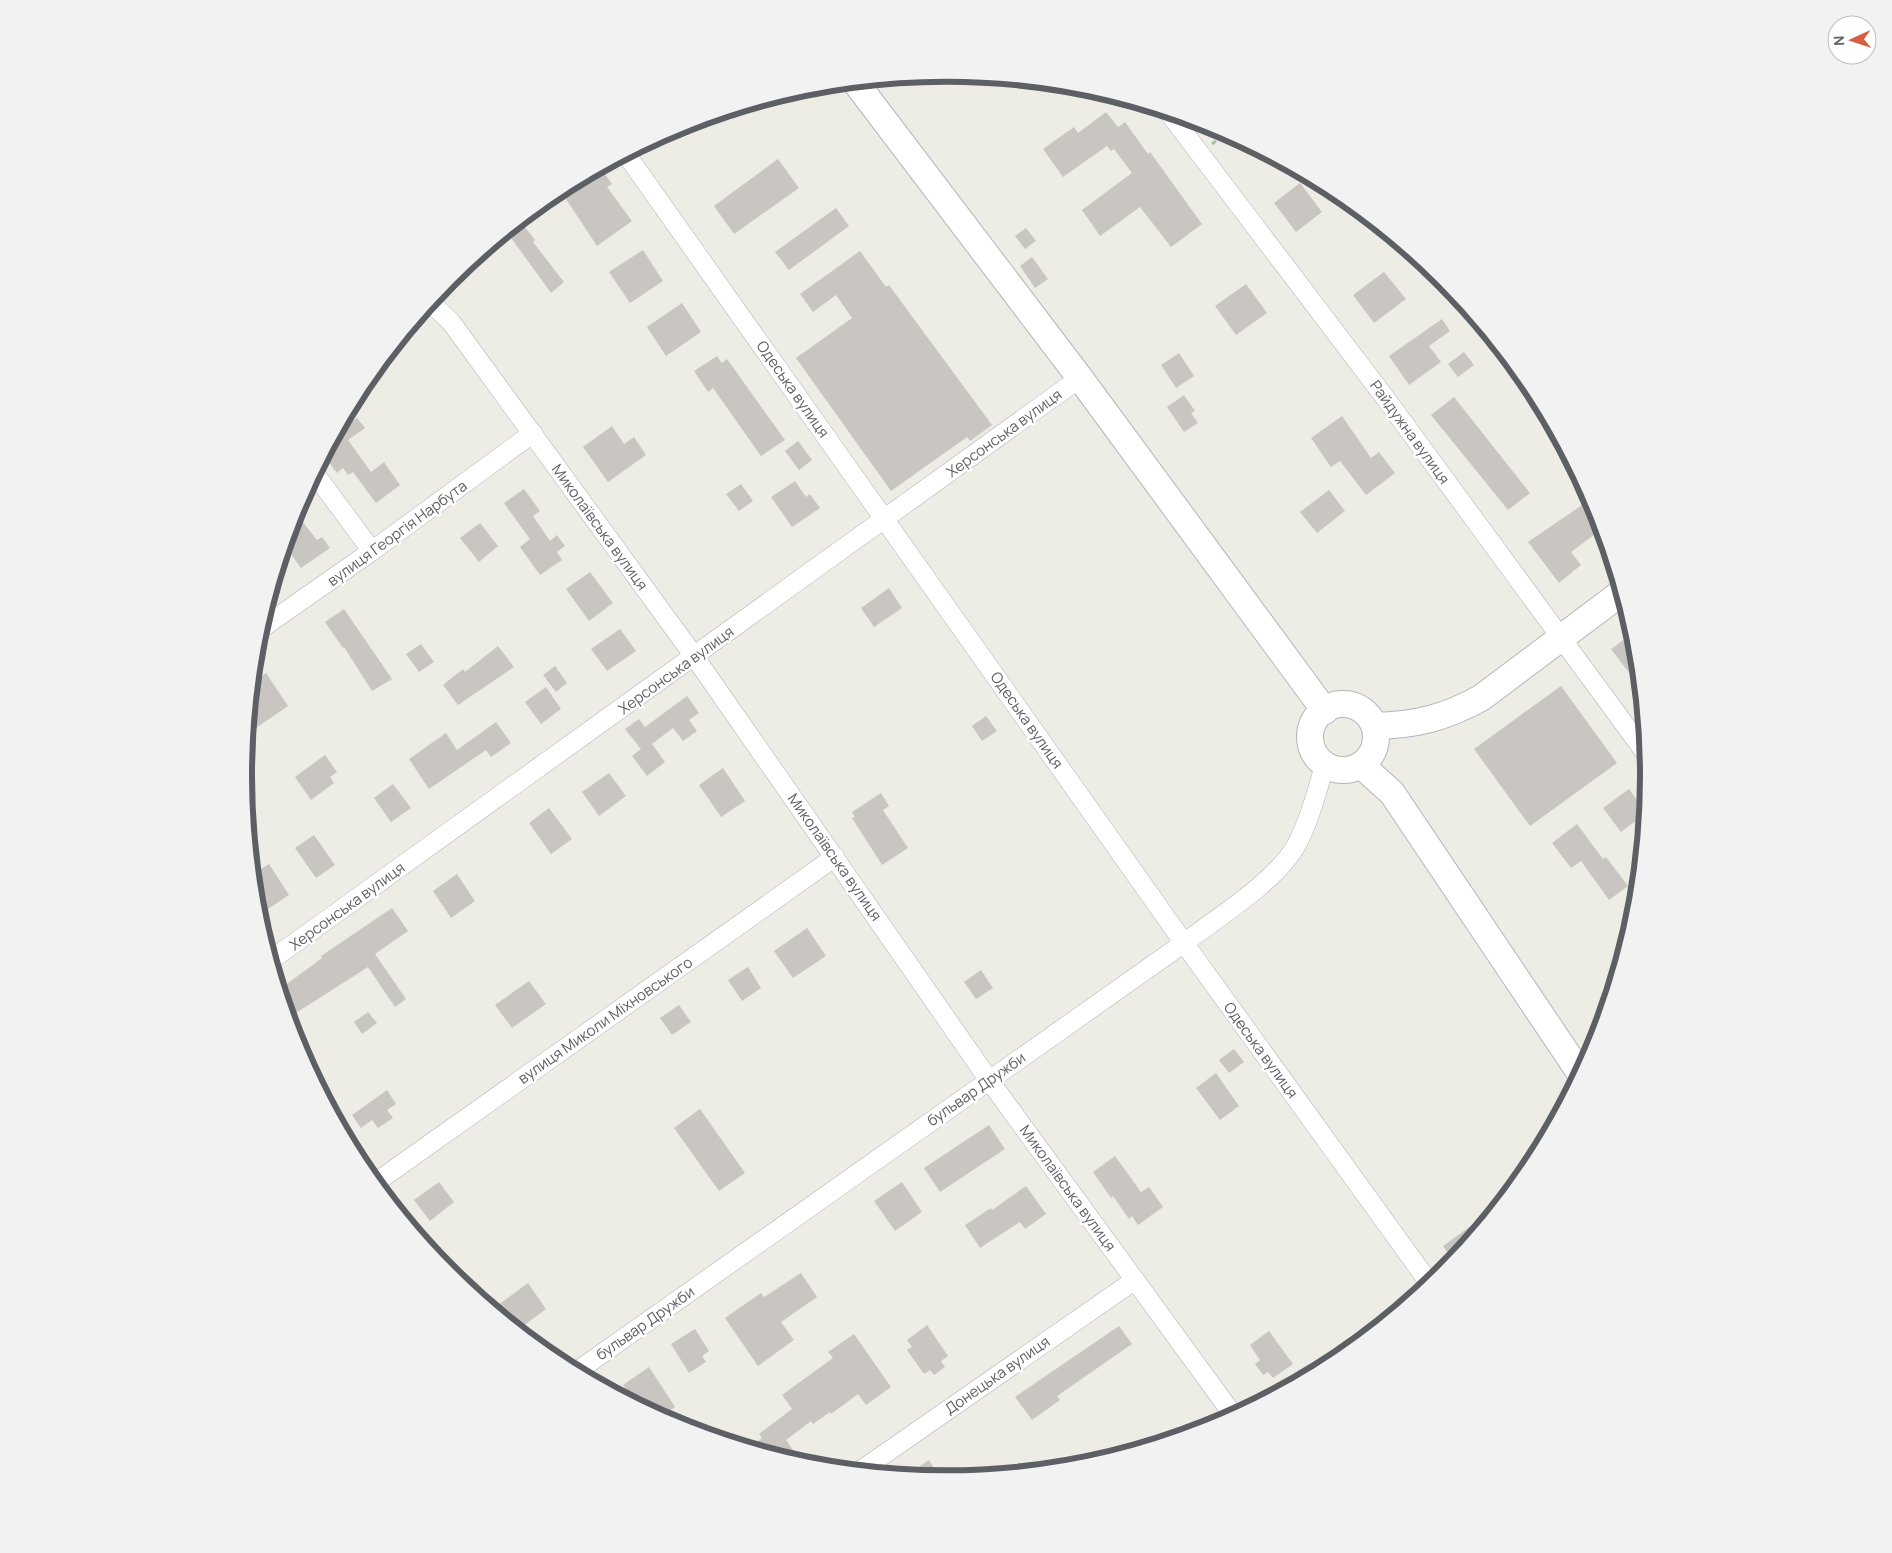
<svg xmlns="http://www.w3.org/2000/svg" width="1892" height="1553" viewBox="0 0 1892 1553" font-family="Manrope,sans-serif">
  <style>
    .building { fill: #c9c6c1 }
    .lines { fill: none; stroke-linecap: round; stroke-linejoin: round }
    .street-casing { stroke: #b2b4b8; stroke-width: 20 }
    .secondary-casing { stroke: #b3b6ba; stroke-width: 28 }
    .path { stroke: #9ec2ac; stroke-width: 3; stroke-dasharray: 5 2.5; stroke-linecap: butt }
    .street { stroke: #fff; stroke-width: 19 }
    .secondary { stroke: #fff; stroke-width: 26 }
    .labels { text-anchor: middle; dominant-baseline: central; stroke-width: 4.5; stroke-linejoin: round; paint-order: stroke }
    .street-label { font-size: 15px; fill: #5c5f63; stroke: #fff }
    .rim { fill: none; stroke: #5c5f63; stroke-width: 6 }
  </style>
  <rect width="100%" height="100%" fill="#edece5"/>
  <path class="building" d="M1106,112l12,15 7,-5 23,32 2,-2 52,72 -31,23 -31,-40 -40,29 -18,-26 50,-37 -18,-24 -3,2 -4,-5 -44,31 -20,-28 31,-22 4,6z
    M778,159l21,29 -65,46 -20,-28z
    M601,169l11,15 -5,3 25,34 -35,25 -33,-50z
    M1300,183l22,29 -26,20 -22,-29z
    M836,208l13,18 -60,44 -14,-18z
    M520,221l15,19 -2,2 31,40 -13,11 -44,-61z
    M1026,228l10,13 -11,8 -10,-13z
    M643,250l20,31 -33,22 -21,-31z
    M860,251l26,36 3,-2 103,140 -22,16 -3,-4 -76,54 -95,-133 56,-40 -16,-23 -23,17 -13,-18z
    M1032,257l16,22 -13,9 -15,-22z
    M1384,272l22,27 -32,24 -21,-28z
    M1246,284l21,29 -31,22 -21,-29z
    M682,303l19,29 -35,24 -19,-29z
    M1442,319l8,12 -21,15 12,16 -32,23 -20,-29z
    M1464,352l10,13 -16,12 -10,-13z
    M1179,353l15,23 -18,12 -15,-23z
    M717,356l5,7 5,-4 58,81 -24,16 -48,-68 -5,4 -14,-21z
    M1184,395l11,16 -4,2 7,10 -14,9 -17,-25z
    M1454,397l76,96 -22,17 -77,-95z
    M1342,416l29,42 8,-6 16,21 -29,22 -26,-34 -9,6 -20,-29z
    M357,418l8,10 -17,12 23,32 13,-10 16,23 -24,18 -23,-31 -5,3 -5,-7 -6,5 -12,-16 -2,1 17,-31 1,2z
    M612,426l12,18 10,-7 12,18 -38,27 -25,-35z
    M798,441l14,19 -13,10 -14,-19z
    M795,481l11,16 4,-3 10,14 -28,19 -21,-30z
    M741,484l12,17 -14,10 -13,-17z
    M524,489l16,22 -7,5 17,25 7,-6 8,11 -8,6 5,8 -22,15 -20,-28 10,-8 -26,-36z
    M1329,490l16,21 -28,22 -17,-21z
    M1591,499l11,30 -31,23 10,13 -22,18 -31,-41z
    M295,512l22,28 5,-3 8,11 -29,20 -16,-22z
    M480,523l18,23 -19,16 -19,-24z
    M590,572l23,31 -24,18 -23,-32z
    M889,588l13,20 -28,19 -13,-19z
    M344,609l48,70 -20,12 -28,-44 -1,1 -18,-26z
    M620,629l16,22 -29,20 -16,-22z
    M1630,635l6,7 4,45 -29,-38z
    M421,644l13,18 -15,10 -13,-18z
    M498,646l16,21 -56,38 -15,-20 20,-16 2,3z
    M555,666l12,17 -11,9 -13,-17z
    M266,673l22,33 -32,22 -7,-10 4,-35z
    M1561,686l56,77 -87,63 -56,-77z
    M546,687l15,22 -20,15 -16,-22z
    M687,696l12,17 -10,7 8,11 -14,10 -10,-13 -21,16 13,18 -18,14 -15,-20 9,-7 -16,-20 14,-10 6,8z
    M986,716l11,15 -15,10 -10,-15z
    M496,722l15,21 -20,14 -5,-7 -57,39 -20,-30 37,-26 11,17z
    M325,755l12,17 -7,5 4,6 -23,17 -16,-23z
    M723,768l22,33 -24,16 -22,-32z
    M609,773l17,23 -27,20 -17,-24z
    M393,784l18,24 -20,14 -17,-24z
    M1629,789l16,22v3l-24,18 -18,-24z
    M881,793l8,13 -6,4 25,38 -26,17 -30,-47 3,-1 -3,-5z
    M549,808l23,31 -21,15 -22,-31z
    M1577,824l26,35 3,-2 22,29 -19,14 -28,-39 -10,7 -19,-25z
    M314,835l21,30 -19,13 -21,-30z
    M269,864l20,31 -27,18 -6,-10 -3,-29z
    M457,874l18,27 -24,17 -18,-27z
    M392,908l16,23 -33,23 31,45 -11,8 -27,-40 -80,51 -8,-29 42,-31 -1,-2z
    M807,928l19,28 -33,22 -19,-27z
    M748,967l13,21 -19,13 -14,-21z
    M981,970l12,18 -17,11 -12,-17z
    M529,981l17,23 -34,24 -17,-23z
    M679,1005l12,17 -19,13 -12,-17z
    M368,1012l9,11 -15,11 -8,-12z
    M1234,1049l10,13 -15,11 -10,-13z
    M1216,1073l23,33 -19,14 -24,-32z
    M387,1090l9,14 -9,6 6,8 -15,10 -6,-8 -11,8 -9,-13z
    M700,1109l45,64 -26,18 -45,-63z
    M989,1125l16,24 -65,43 -16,-24z
    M1115,1156l26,36 8,-5 14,20 -25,18 -6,-9 -3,3 -16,-23 -2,2 -18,-26z
    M439,1182l15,20 -24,19 -16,-21z
    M902,1182l20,30 -27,19 -21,-30z
    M1026,1186l20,28 -21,15 -5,-7 -40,26 -15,-23 26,-17 1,2z
    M1483,1217l4,3 -34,41 -10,-15z
    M801,1273l16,24 -36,25 13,18 -36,26 -33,-48 36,-25 3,4z
    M528,1283l18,26 -28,21 -25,-21z
    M927,1325l21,31 -7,5 4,6 -11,8 -4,-5 -6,4 -17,-24 5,-3 -5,-7z
    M1119,1326l13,18 -75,52 3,4 -28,20 -17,-23z
    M695,1329l14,22 -7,5 4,6 -17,11 -18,-29z
    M1269,1331l24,33 -20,14 -5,-6 -5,3 -8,-11 5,-4 -10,-15z
    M854,1334l37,53 -25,18 -8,-11 -27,20 -1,-2 -17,12 -2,-3 -25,19 17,24 -54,-16 13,-10 -3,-4 33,-25 -10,-14 51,-37 -5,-6z
    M649,1367l26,40 -14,10 -26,-14 -12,-18z
    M929,1460l12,19 -34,-4z"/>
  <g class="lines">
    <defs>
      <path id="street" d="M1169,113l217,286 261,356
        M626,154l558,789 246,341
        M430,302l21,20 243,334 295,424 245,336
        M315,474l57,77
        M259,630l113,-79 161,-118
        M271,960l809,-582
        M375,1183l460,-326
        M576,1372l608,-429c33,-25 93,-62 113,-99 13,-25 20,-53 28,-80
        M860,1471l275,-191"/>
      <path id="secondary" d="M856,83l224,295 245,333
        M1310 737a33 33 0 1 1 66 0a33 33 0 1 1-66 0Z
        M1374,726c43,-1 70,-8 107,-28l140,-105
        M1361,765l31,28 188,280"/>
    </defs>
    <use href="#street" class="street-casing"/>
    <use href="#secondary" class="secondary-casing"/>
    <path class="path" d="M1212,144l14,-11"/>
    <use href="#street" class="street"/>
    <use href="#secondary" class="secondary"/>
  </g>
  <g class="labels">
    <g class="street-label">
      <text transform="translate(793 389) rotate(55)">Одеська вулиця</text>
      <text transform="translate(1410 432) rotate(54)">Райдужна вулиця</text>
      <text transform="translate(1004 433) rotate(-36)">Херсонська вулиця</text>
      <text transform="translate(600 527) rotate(54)">Миколаївська вулиця</text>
      <text transform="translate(397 533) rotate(-36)">вулиця Георгія Нарбута</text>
      <text transform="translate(676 670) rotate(-36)">Херсонська вулиця</text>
      <text transform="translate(1027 720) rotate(55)">Одеська вулиця</text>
      <text transform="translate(835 857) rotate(55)">Миколаївська вулиця</text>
      <text transform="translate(347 906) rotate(-36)">Херсонська вулиця</text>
      <text transform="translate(605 1020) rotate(-35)">вулиця Миколи Міхновського</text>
      <text transform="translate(1261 1050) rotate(54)">Одеська вулиця</text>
      <text transform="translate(976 1089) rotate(-35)">бульвар Дружби</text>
      <text transform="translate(1068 1188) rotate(54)">Миколаївська вулиця</text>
      <text transform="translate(645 1323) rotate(-35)">бульвар Дружби</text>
      <text transform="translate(997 1375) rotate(-35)">Донецька вулиця</text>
    </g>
  </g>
  <path d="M0 0H1892V1553H0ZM252 776a694 694 0 1 1 1388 0a694 694 0 1 1-1388 0Z" fill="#f2f2f3" fill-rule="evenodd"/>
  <path class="rim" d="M252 776a694 694 0 1 1 1388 0a694 694 0 1 1-1388 0Z"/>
  <g transform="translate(1852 40) rotate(267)"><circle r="24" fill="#ffffff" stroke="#bebfc1"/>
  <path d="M0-4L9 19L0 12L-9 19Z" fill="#d55e43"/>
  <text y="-8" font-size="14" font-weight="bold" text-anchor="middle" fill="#5c5f63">N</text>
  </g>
</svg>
